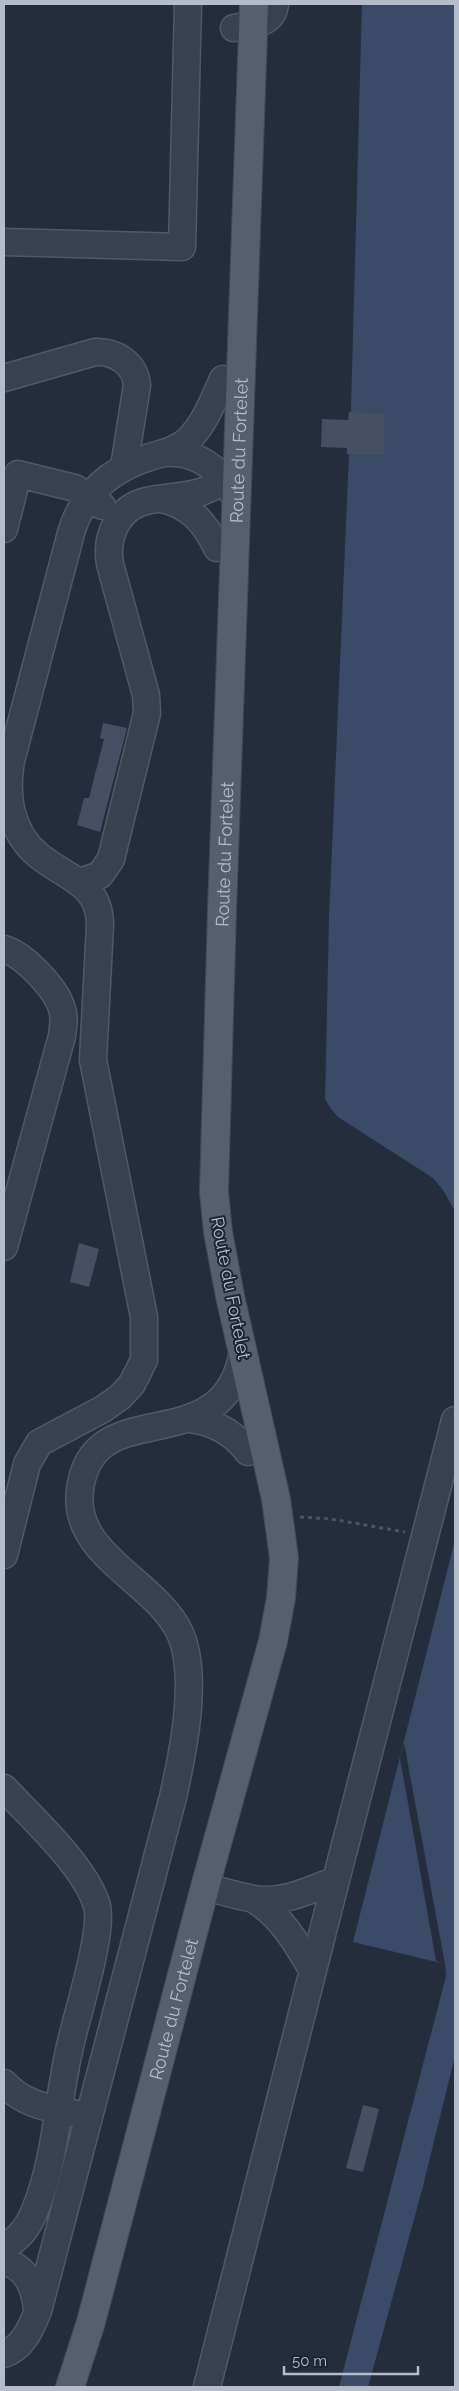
<svg xmlns="http://www.w3.org/2000/svg" width="459" height="2391" viewBox="0 0 459 2391" font-family="Raleway,sans-serif">
  <style>
    .water { fill: #3b4a66 }
    .pier { fill: #252d3d }
    .building { fill: #465062 }
    .lines { fill: none; stroke-linecap: round; stroke-linejoin: round }
    .minor-casing { stroke: #515866; stroke-width: 29 }
    .major-casing { stroke: #424957; stroke-width: 30 }
    .path { stroke: #45575c; stroke-width: 3; stroke-dasharray: 4 4; stroke-linecap: butt }
    .minor { stroke: #39404e; stroke-width: 26 }
    .major { stroke: #575f6e; stroke-width: 28 }
    .labels { text-anchor: middle; dominant-baseline: central; stroke-width: 4; stroke-linejoin: round; paint-order: stroke }
    .street-label { font-size: 18px; fill: #b5bbc9; stroke: #1e2533 }
  </style>
  <rect width="100%" height="100%" fill="#252d3d"/>
  <path class="water" d="M362,4h93v1207l-12,-21 -10,-12 -95,-61 -7,-8 -6,-10 4,-181 22,-510z
    M455,1540v516l-33,134 -54,197h-29l107,-411 -1,-12 -92,-22z"/>
  <path class="pier" d="M404,1743l41,221 -9,-3 -36,-203z"/>
  <path class="building" d="M349,412l35,2v41l-37,-1v-6l-26,-1 1,-28 26,1z
    M103,723l24,5 -27,104 -23,-7 7,-27h5l15,-59 -4,-1z
    M79,1243l20,6 -10,38 -19,-5z
    M363,2105l16,4 -16,63 -17,-4z"/>
  <g class="lines">
    <defs>
      <path id="minor" d="M234,28c17,-3 39,-3 41,-24
        M4,242l178,5 6,-243
        M4,378l91,-26c20,-1 40,11 42,33l-13,82
        M164,453c30,-3 55,14 69,41
        M162,499c28,6 43,24 55,49
        M4,529l14,-55 57,14 27,18
        M79,882l21,-7 11,-16 36,-146 -1,-18 -36,-131c-5,-29 9,-59 41,-64 16,-3 33,-3 50,-8 14,-5 25,-12 36,-22
        M4,949c20,6 52,39 58,60 3,8 1,18 0,27l-58,211
        M190,1419c25,3 44,14 58,33
        M4,1555l23,-91 12,-21 64,-34 17,-12 12,-13 12,-24v-43l-51,-257 7,-135c0,-43 -35,-47 -62,-70 -28,-23 -33,-60 -27,-94l60,-228c11,-38 39,-63 76,-75 14,-5 27,-6 39,-16 18,-16 27,-41 37,-63
        M4,1788c28,30 82,79 93,118 7,27 -22,114 -28,145 -12,53 -13,108 -34,159 -6,16 -16,29 -31,37
        M205,1887c16,4 32,9 49,12 28,5 56,-9 82,-19
        M255,1900c27,17 42,44 58,71
        M4,2083c20,22 45,25 73,31
        M4,2261c23,7 31,26 33,49
        M4,2354c19,-6 27,-26 34,-43l135,-514c10,-44 26,-121 7,-164 -24,-52 -109,-78 -100,-143 12,-101 144,-24 163,-139
        M207,2387l129,-507 119,-460"/>
      <g id="major">
        <path id="s1" d="M70,2387l21,-65 114,-435 68,-246 8,-43 3,-40 -8,-59 -46,-203 -12,-64 -4,-40 8,-282 32,-906"/>
      </g>
    </defs>
    <use href="#minor" class="minor-casing"/>
    <use href="#major" class="major-casing"/>
    <path class="path" d="M300,1517l31,2 74,13"/>
    <use href="#minor" class="minor"/>
    <use href="#major" class="major"/>
  </g>
  <g class="labels">
    <g class="street-label">
      <text stroke="none"><textPath href="#s1" startOffset="1972">Route du Fortelet</textPath></text>
      <text stroke="none"><textPath href="#s1" startOffset="1568">Route du Fortelet</textPath></text>
      <text transform="translate(231 1288) rotate(79)">Route du Fortelet</text>
      <text stroke="none"><textPath href="#s1" startOffset="392">Route du Fortelet</textPath></text>
    </g>
  </g>
  <rect width="459" height="2391" fill="none" stroke="#b5bbc9" stroke-width="10"/>
  <path d="M284 2366v8h134v-8" fill="none" stroke="#b5bbc9" stroke-width="2.5"/>
  <text x="292" y="2366" font-size="15" fill="#b5bbc9" stroke="#1e2533" stroke-width="4" paint-order="stroke">50 m</text>
</svg>
